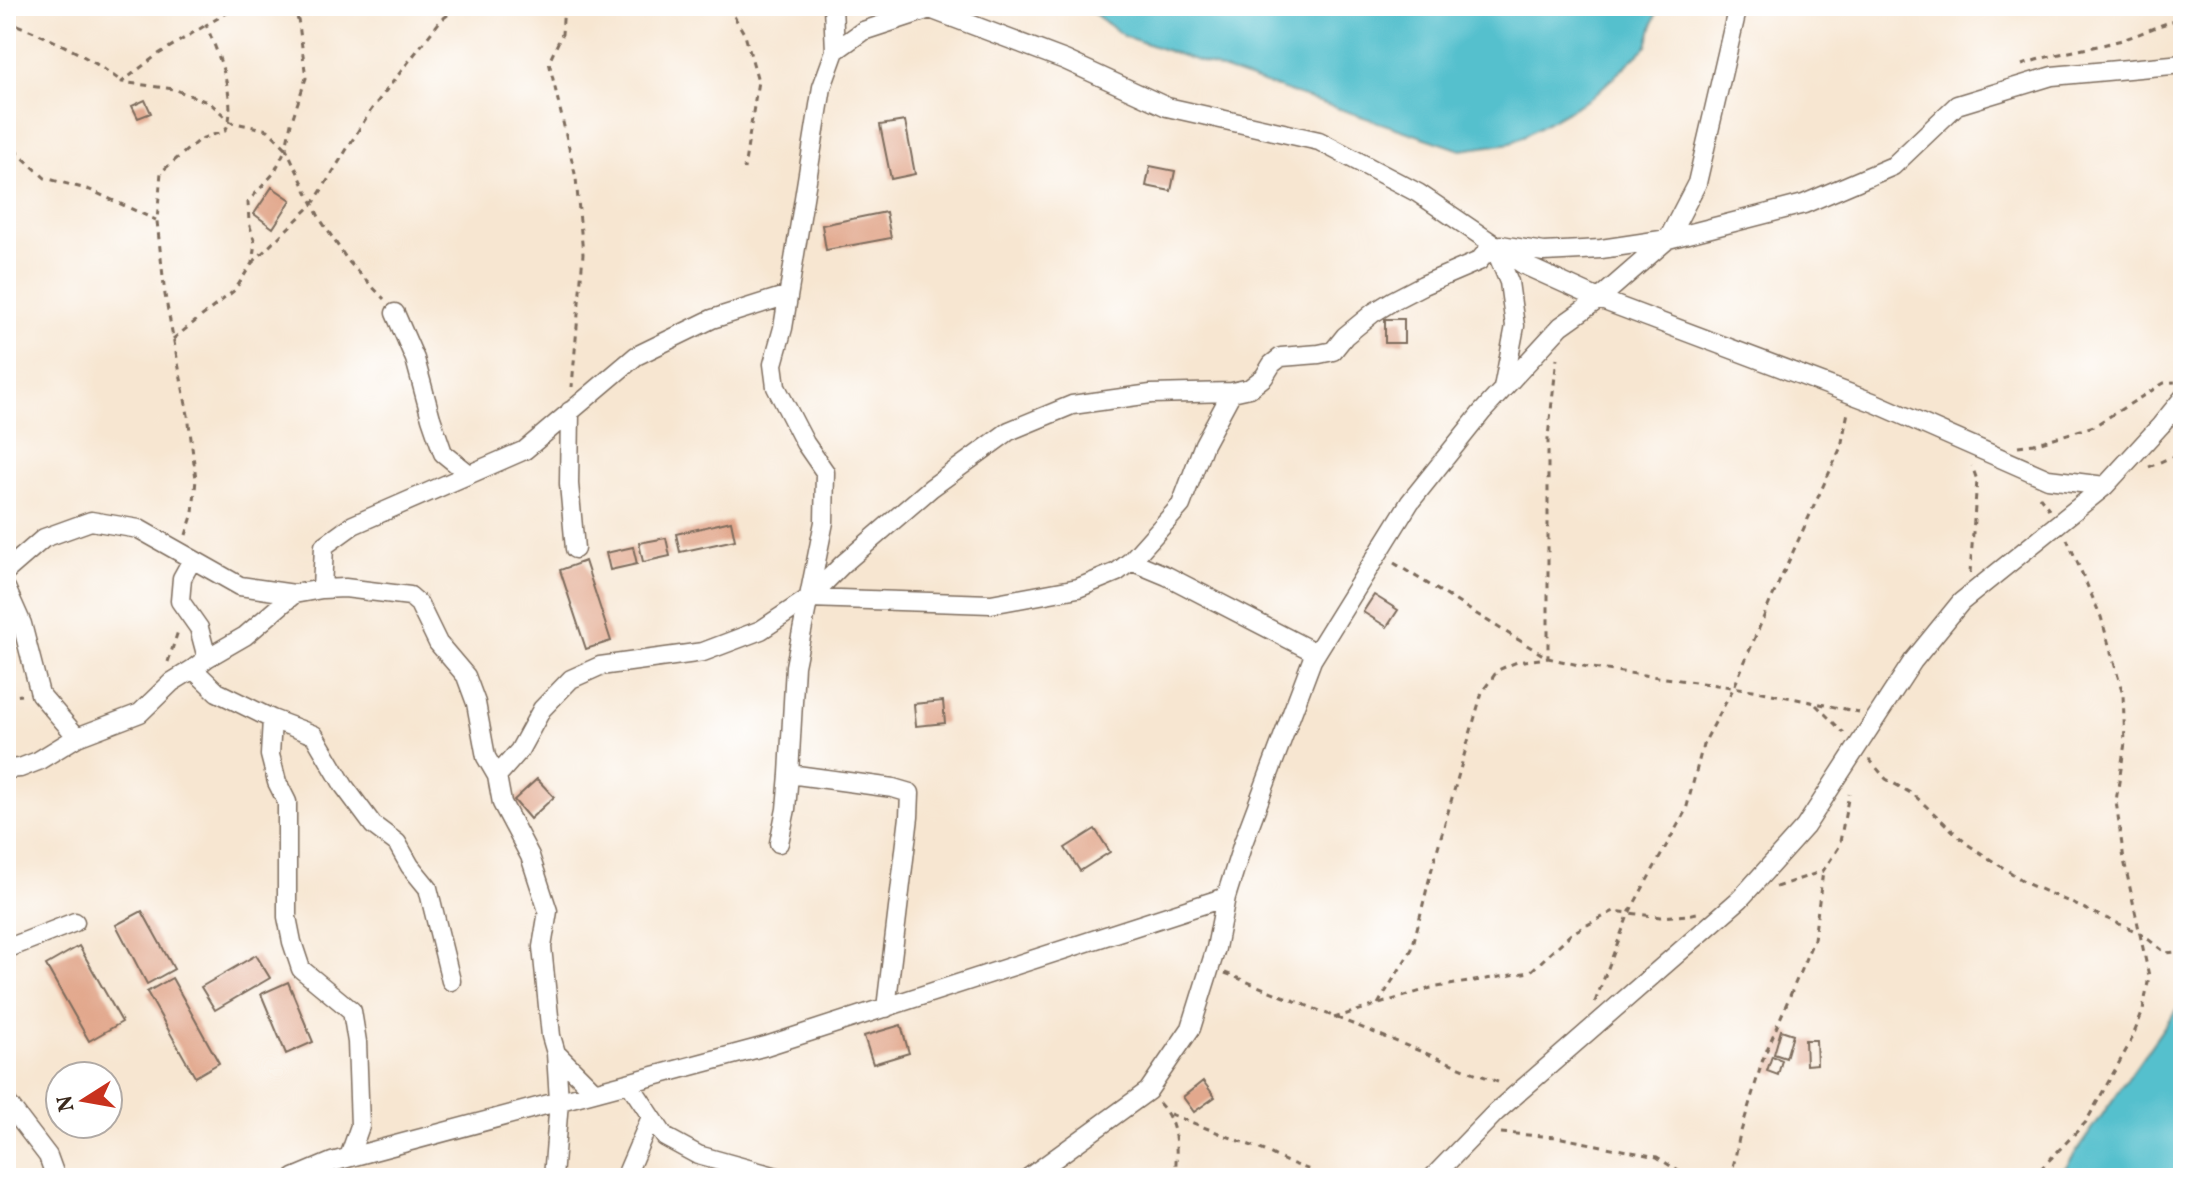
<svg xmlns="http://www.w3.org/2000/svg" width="2189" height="1184" viewBox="0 0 2189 1184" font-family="Vollkorn,serif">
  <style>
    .water { fill: #54c0cd; stroke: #487576; stroke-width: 2 }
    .building { fill: #e2a88d }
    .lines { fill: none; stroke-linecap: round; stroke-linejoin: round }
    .minor-casing { stroke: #7d6c5d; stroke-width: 21 }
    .path { stroke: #7d6c5d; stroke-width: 3; stroke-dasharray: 6 6; stroke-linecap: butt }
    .minor { stroke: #fff; stroke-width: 18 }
  </style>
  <rect width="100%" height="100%" fill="#fff"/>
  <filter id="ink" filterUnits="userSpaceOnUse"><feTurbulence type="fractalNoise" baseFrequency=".0125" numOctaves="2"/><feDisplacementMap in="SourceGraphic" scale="16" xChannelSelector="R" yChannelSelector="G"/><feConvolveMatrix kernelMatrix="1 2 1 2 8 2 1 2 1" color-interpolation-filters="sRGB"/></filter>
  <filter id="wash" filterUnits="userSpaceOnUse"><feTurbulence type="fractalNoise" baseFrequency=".006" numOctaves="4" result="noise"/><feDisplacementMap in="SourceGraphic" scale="32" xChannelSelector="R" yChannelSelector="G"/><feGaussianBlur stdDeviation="1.8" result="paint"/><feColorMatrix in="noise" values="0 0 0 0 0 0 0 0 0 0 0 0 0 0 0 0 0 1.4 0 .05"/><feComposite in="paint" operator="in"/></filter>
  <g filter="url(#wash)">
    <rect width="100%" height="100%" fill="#f7e6d1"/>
    <path class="water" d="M1084,6h574l-11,40 -55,51 -81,46 -50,7 -337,-114z
      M2183,1000v178h-126l10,-13z"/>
    <g id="blocks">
      <path class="building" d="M145,100l6,13 -13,5 -6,-12z
        M905,121l10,53 -24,5 -11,-54z
        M1150,166l25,5 -4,20 -25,-5z
        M272,187l19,13 -18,28 -19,-14z
        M886,212l5,26 -65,12 -4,-25z
        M1385,319h19v24h-19z
        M731,521l4,19 -55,12 -4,-18z
        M666,538l4,18 -27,6 -4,-19z
        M633,547l4,17 -27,6 -4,-17z
        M585,561l26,80 -25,8 -26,-79z
        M1374,595l24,15 -11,17 -24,-15z
        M943,701l2,22 -29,3 -2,-22z
        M537,779l17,18 -24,22 -16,-19z
        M1095,829l15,23 -30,19 -15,-23z
        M142,911l32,58 -27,15 -31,-59z
        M79,946l43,76 -33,19 -43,-76z
        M256,955l14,23 -55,32 -14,-23z
        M172,978l47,85 -24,14 -48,-85z
        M288,982l25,60 -27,12 -25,-60z
        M901,1025l8,28 -36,11 -9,-28z
        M1781,1030l12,4 -7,24 -12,-4z
        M1805,1040h11l1,24 -11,1z
        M1772,1056l10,4 -4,15 -11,-4z
        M1203,1081l12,16 -21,15 -11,-15z"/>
    </g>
  </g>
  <g filter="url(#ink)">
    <use href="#blocks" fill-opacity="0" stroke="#7d6c5d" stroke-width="2"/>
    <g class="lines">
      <defs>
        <path id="minor" d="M833,6l2,45
          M915,6l15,3 135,51 102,47 152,34 99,52 106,72 75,34 276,104 173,76 57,7
          M1493,244l16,38 6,44 -12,62
          M1501,245l43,7 57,-3 67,-10 136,-35 89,-38 64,-61 95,-29 131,-12
          M395,313l20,46 16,59 12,35 26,21
          M570,411l-1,73 6,65
          M192,560l-10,18 -2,23 19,27 8,30
          M1131,561l36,15 149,77
          M6,571l38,-33 47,-17 48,8 101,57 54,8
          M6,588l16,36 18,70 37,43
          M322,589l-28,5 -49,42 -38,22 -14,11 24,23 55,27 -2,36 7,27 10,20v115l5,25 9,27 51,42 5,31 3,84 -11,31
          M809,598l182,6 87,-16 39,-16 14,-11 50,-56 23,-61 28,-52
          M272,719l42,16 30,51 29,39 24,18 13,23 18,22 23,93
          M6,769l14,-1 18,-7 39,-24 63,-24 32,-31 21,-13
          M789,774l104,14 17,5 -1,24 -23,191
          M497,776l-11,-19 -10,-54 -10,-27 -28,-33 -19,-39 -9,-8 -65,-8 -23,1 2,-43 29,-21 172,-75 111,-94 76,-37 76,-24
          M779,843l7,-34 3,-35 6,-108 29,-144 1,-50 -20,-29 -29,-56 -3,-23 10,-36 39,-241 13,-36 28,-20 67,-22
          M6,949l69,-27
          M629,1083l36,54 33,18 83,23
          M594,1091l-38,-38 -5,-17 -9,-89 6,-36 -18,-55 -28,-53 -5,-27 22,-25 23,-42 29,-30 29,-13 103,-14 58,-22 48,-32 34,-34 88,-76 78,-57 63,-26 79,-11 81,-2 18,-4 14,-11 8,-13 9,-7 38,-3 14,-3 12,-15 28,-23 21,-13 29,-15 56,-24 14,-17
          M6,1101l42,55 8,22
          M294,1178l38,-16 434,-116 460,-149
          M553,1178l6,-77 -3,-48
          M625,1178l26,-61
          M1028,1178l120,-87 43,-63 25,-80 10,-51 17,-54 69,-183 98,-158 72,-90 79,-86 38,-27 69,-60 29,-56 41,-177
          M1432,1178l64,-66 244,-213 65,-72 108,-166 48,-59 144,-116 56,-61 22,-27"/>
      </defs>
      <use href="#minor" class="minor-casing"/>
      <path class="path" d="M294,6l5,18 7,54 -15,45 -5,25 34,71 28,42 36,38
        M564,6l-2,28 -13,28 27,116 7,76 -11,133
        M728,6l17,29 13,46 -14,88
        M6,21c41,15 81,34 116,61
        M2022,65c31,-12 64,-15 96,-24 23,-6 42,-18 65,-22
        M6,142l39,36 45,12 66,30
        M252,263l61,-59 58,-94 70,-90 19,-14
        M173,339l62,-49 17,-27 3,-20 -6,-20 -1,-21 26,-29 12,-25 -18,-18 -37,-8 -21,-19 -37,-14 -51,-7 35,-27 49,-30
        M2018,446l16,-2 60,-18 70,-43 11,-1
        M2149,467l34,-15
        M2039,496l10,13
        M186,535l7,-22 3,-34 -8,-64 -23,-120 -8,-74 4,-49 39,-33 25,-8c15,-25 -8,-81 -19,-106l33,-19
        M1394,563l154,95 44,10 161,22 106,22
        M1970,573l7,-93 -5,-14
        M168,662l10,-31
        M6,697l15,-2
        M1816,705l28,28
        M1869,759l17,20 28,16 53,49 61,40 112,49 26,20 17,-2
        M1776,887l47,-16 16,-24 10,-53
        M1225,973l275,110
        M1595,1002l34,-89 57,-103 17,-65 31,-58 36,-85 71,-155 7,-35
        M1378,1004l34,-55 19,-77 51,-180 16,-22 19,-8 31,-4v-221l9,-79
        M1334,1018l97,-30 99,-16 42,-39 42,-22 46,6 28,-2 9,-2
        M1159,1103c20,21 18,48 16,75
        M1170,1114l95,37 20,10 25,9 10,8
        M1501,1133l56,4 100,20 32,21
        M1731,1178l8,-40 24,-79 51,-120 9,-68
        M2032,1178l54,-56 44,-79 13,-32 6,-35 -25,-116 -8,-59 9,-58 -2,-49 -22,-77 -34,-78"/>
      <use href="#minor" class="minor"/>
    </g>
  </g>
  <rect width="2189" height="1184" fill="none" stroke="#fff" stroke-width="32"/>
  <g transform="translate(84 1100) rotate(259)"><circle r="38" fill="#ffffff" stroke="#b1aaa5" stroke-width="2"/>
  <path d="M0-6L14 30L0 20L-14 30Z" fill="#c8321e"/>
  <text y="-12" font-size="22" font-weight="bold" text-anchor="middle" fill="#3b2a1e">N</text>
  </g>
</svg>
